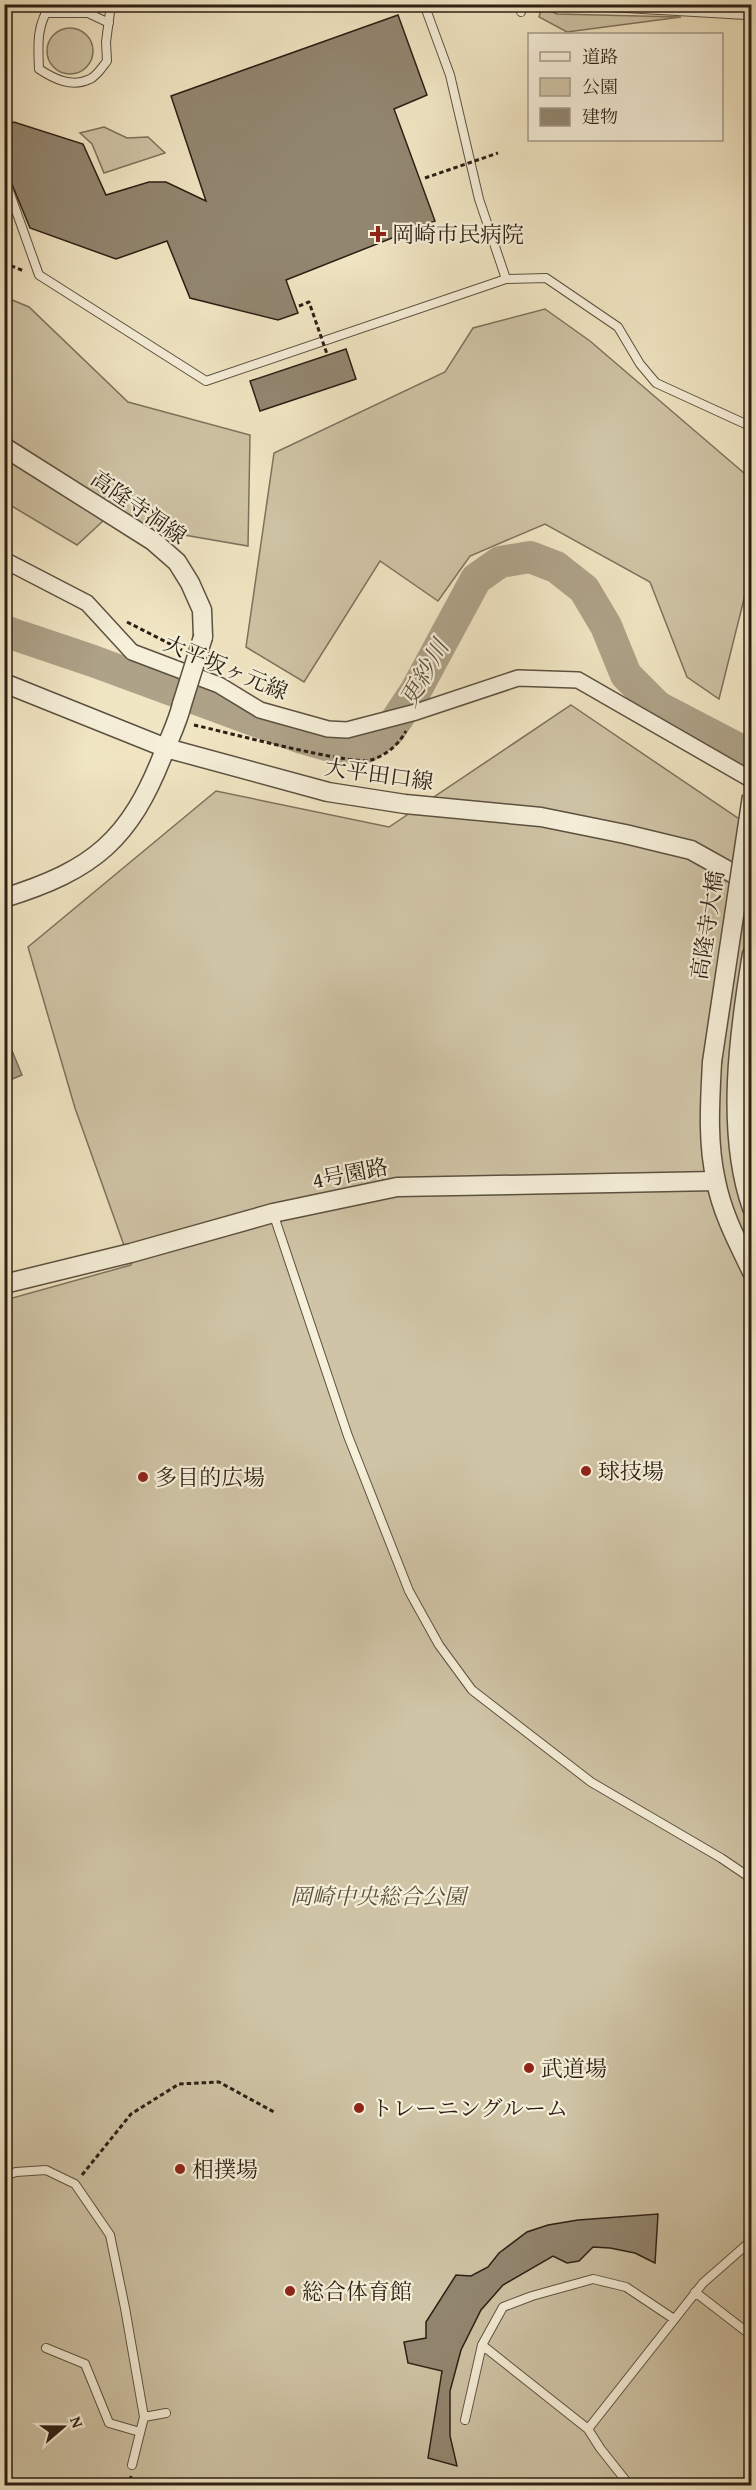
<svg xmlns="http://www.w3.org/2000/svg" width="756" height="2490" viewBox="0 0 756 2490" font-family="'Gentium Book Plus','Noto Serif JP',serif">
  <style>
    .green { fill: #cfc4a6; stroke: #7d725d; stroke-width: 1.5 }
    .water { fill: #aea288; stroke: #7a6e5a; stroke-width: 1.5 }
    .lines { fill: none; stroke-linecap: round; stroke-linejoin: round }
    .river { stroke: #aea288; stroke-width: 32 }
    .building { fill: #928670; stroke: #2b1f14; stroke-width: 1.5 }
    .service-casing { stroke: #5c5140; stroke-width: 10 }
    .minor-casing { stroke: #5c5140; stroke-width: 18 }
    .tertiary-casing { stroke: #5c5140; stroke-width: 21 }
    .path { stroke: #2b1f14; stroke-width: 3; stroke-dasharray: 4.5 3; stroke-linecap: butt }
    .service { stroke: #f6efd9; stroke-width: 8 }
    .minor { stroke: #f6efd9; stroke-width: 15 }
    .tertiary { stroke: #f6efd9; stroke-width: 18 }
    .tertiary-bridge-casing { stroke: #5c5140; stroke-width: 21; stroke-linecap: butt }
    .path-bridge { stroke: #2b1f14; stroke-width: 3; stroke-dasharray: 4.5 3; stroke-linecap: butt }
    .tertiary-bridge { stroke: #f6efd9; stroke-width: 18 }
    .poi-dot { fill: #8f2418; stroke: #f6efd9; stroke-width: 2 }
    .labels { text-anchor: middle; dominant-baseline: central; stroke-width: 4.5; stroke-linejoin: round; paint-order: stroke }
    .poi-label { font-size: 22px; fill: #2b1f14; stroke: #f6efd9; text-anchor: start }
    .street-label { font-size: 22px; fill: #2b1f14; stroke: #f6efd9 }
    .park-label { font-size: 22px; font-style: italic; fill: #5c5140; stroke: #f6efd9 }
    .water-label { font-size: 24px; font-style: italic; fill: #5f5342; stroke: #f6efd9 }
  </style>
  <rect width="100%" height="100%" fill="#f1e6c4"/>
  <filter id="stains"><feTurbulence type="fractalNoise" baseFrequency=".00333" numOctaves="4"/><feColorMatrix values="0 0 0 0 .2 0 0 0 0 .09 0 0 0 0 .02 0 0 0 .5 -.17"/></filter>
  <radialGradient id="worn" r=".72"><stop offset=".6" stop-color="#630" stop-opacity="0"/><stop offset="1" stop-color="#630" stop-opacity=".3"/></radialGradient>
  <path class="green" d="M542,7l15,7 124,3 -114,15 -28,-15z
    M47 51a23 23 0 1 1 46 0a23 23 0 1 1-46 0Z
    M104,127l23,11 21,-1 17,16 -61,20 -12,-29 -12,-11z
    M5,297l24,10 99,95 122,33 -2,111 -145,-25 -26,24 -72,-43z
    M545,309l45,32 161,138v92l-32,128 -32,-22 -37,-95 -105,-58 -75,32 -32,45 -58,-40 -76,121 -58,-35 28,-194 171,-81 28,-44z
    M571,705l180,122v1658h-746v-1185l126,-35 -56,-157 -47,-161 188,-156 173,36z"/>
  <path class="water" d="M4,1031l18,44 -17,7h-1z"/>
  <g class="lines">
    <path class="river" d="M4,631l89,30 209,77 31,9 32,1 24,-17 26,-39 61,-113 24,-17 30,-5 26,10 28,22 22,37 20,49 32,32 94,49"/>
  </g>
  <path class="building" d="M398,15l29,80 -33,14 41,112 -149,59 12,33 -20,7 -88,-22 -23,-57 -51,18 -86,-31 -26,-63v-38l10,-5 69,22 23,51 43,-13h17l40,19 -35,-105z
    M346,349l10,30 -96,32 -10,-30z
    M658,2214l-3,49 -20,-10 -25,-5 -17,-1 -14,14 -12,2 -14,-7 -50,29 -22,25 -20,40 -11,41v45l7,30 -29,-8 14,-87 -34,-8 -4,-21 22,-4v-16l30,-47 15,1 17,-9 11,-14 28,-21 21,-7 30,-5z"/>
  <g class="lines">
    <defs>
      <path id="service" d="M52,4c-16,19 -14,42 -13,65 15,10 33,19 51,10 7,-3 13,-13 17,-18l-1,-19 5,-38
        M424,4l26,71 29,124 27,80
        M556,4l190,11
        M521,12l3,-8
        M45,13h43l17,-9
        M88,13l21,10
        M4,177l35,98 167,106 300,-102 40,-1 72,49 22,37 16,19 96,44
        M273,1213l75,223 61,155 30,54 33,45 119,92 130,76 31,21
        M4,2176l12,-4 30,-2 29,14 35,51 15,73 19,109 -12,48
        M695,2292l57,44
        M482,2345l106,84 12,19 30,38
        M46,2348l39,16 24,59 31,9
        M144,2417l22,-4
        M465,2420l17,-75 21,-38 29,-11 61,-17 33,8 48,32
        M588,2429l115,-146 49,-43
        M747,2486l5,-6"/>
      <path id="minor" d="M4,560l83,43 45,49 87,33 41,25 68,19 19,1 69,-18 102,-34 60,2 174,100"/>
      <path id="tertiary" d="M4,447l149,94 24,21 13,21 12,27 1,27
        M4,683l162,65 162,44 77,12 136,13 84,17 66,16 61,34
        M4,898c90,-28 126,-58 160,-146 7,-17 14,-31 18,-48
        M752,954c-13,78 -27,178 0,254
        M712,1062c-2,39 -5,80 4,119 6,32 22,62 36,91
        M4,1284l127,-31 142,-40 124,-26 319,-6"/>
    </defs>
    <use href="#service" class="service-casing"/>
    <use href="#minor" class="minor-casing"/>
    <use href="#tertiary" class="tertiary-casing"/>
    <path class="path" d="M4,263l20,8
      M127,622l55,28
      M194,725c28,6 159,41 177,35 16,-5 27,-15 35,-29
      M82,2175l49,-61 48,-30 40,-2 55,30
      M129,2486l2,-10"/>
    <use href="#service" class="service"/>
    <use href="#minor" class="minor"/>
    <use href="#tertiary" class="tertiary"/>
    <defs>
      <path id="tertiary-bridge" d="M182,704l21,-67
        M712,1062l40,-266"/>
    </defs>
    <use href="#tertiary-bridge" class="tertiary-bridge-casing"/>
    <path class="path-bridge" d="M425,178l73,-25
      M299,306l10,-4 18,52"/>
    <use href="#tertiary-bridge" class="tertiary-bridge"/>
  </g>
  <g class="poi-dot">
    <path d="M375 225h6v6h6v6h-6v6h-6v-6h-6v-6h6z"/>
    <circle cx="586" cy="1471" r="6"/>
    <circle cx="143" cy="1477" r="6"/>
    <circle cx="529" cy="2068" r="6"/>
    <circle cx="359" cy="2108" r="6"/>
    <circle cx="180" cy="2169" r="6"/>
    <circle cx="290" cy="2291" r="6"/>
  </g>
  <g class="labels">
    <g class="poi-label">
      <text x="392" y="234">岡崎市民病院</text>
      <text x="598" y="1471">球技場</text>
      <text x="155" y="1477">多目的広場</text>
      <text x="541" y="2068">武道場</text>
      <text x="371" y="2108">トレーニングルーム</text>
      <text x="192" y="2169">相撲場</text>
      <text x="302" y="2291">総合体育館</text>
    </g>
    <g class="street-label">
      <text transform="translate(139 507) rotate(35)">高隆寺洞線</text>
      <text transform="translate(226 667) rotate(23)">大平坂ヶ元線</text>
      <text transform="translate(379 774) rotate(8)">大平田口線</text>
      <text transform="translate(707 925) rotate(-81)">高隆寺大橋</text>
      <text transform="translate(350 1173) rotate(-11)">4号園路</text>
    </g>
    <g class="park-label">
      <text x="378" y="1896">岡崎中央総合公園</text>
    </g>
    <g class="water-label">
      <text transform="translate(424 673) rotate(-60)">更紗川</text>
    </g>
  </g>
  <rect width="756" height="2490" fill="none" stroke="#f1e6c4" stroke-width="24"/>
  <rect x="6" y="6" width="744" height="2478" fill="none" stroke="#2b1f14" stroke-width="3"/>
  <rect x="12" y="12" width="732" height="2466" fill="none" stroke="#2b1f14" stroke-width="1.5"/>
  <rect x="528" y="33" width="195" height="108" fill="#f6efd9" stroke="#a59c8a" stroke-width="1.5"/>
  <rect x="540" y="52" width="30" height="9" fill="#f6efd9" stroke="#a59c8a" stroke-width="1.5"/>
  <text x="582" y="63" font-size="18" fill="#2b1f14">道路</text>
  <rect x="540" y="78" width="30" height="18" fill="#cfc4a6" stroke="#a59c8a" stroke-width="1.5"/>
  <text x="582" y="93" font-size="18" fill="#2b1f14">公園</text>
  <rect x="540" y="108" width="30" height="18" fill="#928670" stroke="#a59c8a" stroke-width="1.5"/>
  <text x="582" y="123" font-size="18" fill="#2b1f14">建物</text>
  <g transform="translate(63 2427) rotate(70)" stroke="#f6efd9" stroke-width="4.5" paint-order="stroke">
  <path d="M0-4.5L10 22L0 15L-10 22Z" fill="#2b1f14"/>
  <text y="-9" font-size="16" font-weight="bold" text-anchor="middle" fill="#2b1f14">N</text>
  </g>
  <rect width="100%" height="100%" filter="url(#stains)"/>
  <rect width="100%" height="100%" fill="url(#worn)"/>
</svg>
